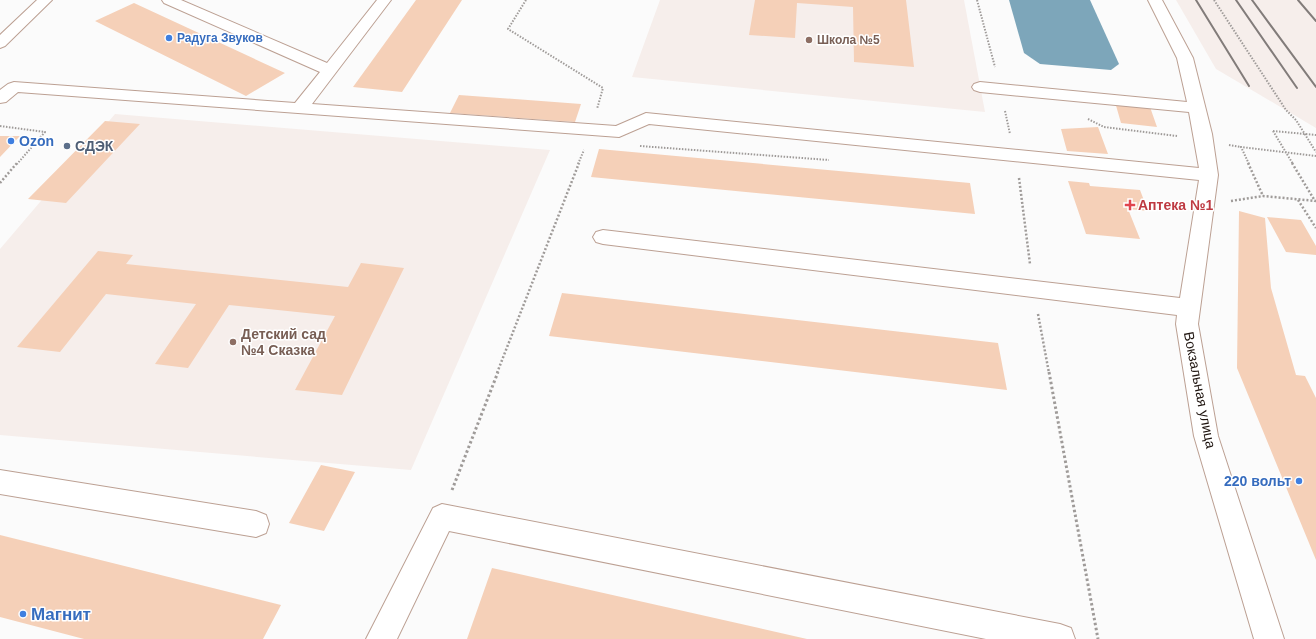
<svg xmlns="http://www.w3.org/2000/svg" width="1316" height="639" viewBox="0 0 1316 639" font-family="Helvetica,sans-serif">
  <style>
    .built { fill: #f6eeeb }
    .water { fill: #7da6ba }
    .building { fill: #f5d0b8 }
    .lines { fill: none; stroke-linecap: round; stroke-linejoin: round }
    .minor-casing { stroke: #bca093; stroke-width: 2 }
    .path-far2 { stroke: #9f9b99; stroke-width: 2; stroke-dasharray: 1.5 1.5; stroke-linecap: butt }
    .path-far1 { stroke: #9f9b99; stroke-width: 2.5; stroke-dasharray: 2 2; stroke-linecap: butt }
    .path { stroke: #9f9b99; stroke-width: 3; stroke-dasharray: 2.5 2.5; stroke-linecap: butt }
    .minor { fill: #fff; fill-rule: evenodd }
    .rail { stroke: #827c7a; stroke-width: 2 }
    .path-bridge { stroke: #9f9b99; stroke-width: 2; stroke-dasharray: 1.5 1.5; stroke-linecap: butt }
    .shop-dot { fill: #3f7fe0; stroke: #fff; stroke-width: 1.5 }
    .education-dot { fill: #8d6e63; stroke: #fff; stroke-width: 1.5 }
    .service-dot { fill: #5c6f8a; stroke: #fff; stroke-width: 1.5 }
    .health-dot { fill: #e0444e; stroke: #fff; stroke-width: 1.5 }
    .labels { text-anchor: middle; dominant-baseline: central; stroke-width: 3; stroke-linejoin: round; paint-order: stroke }
    .far-shop-label { font-size: 12px; font-weight: bold; fill: #366cbe; stroke: #fff; text-anchor: start }
    .far-education-label { font-size: 12px; font-weight: bold; fill: #785e54; stroke: #fff; text-anchor: start }
    .shop-label { font-size: 14px; font-weight: bold; fill: #366cbe; stroke: #fff; text-anchor: start }
    .service-label { font-size: 14px; font-weight: bold; fill: #4e5e75; stroke: #fff; text-anchor: start }
    .health-label { font-size: 14px; font-weight: bold; fill: #be3a42; stroke: #fff; text-anchor: start }
    .education-label { font-size: 14px; font-weight: bold; fill: #785e54; stroke: #fff; text-anchor: start }
    .street-label { font-size: 14px; fill: #1f1510; stroke: #fff }
    .near-shop-label { font-size: 17px; font-weight: bold; fill: #366cbe; stroke: #fff; text-anchor: start }
  </style>
  <rect width="100%" height="100%" fill="#fbfbfb"/>
  <path class="built" d="M660,0h304l21,112 -353,-35z
    M1176,0h140v128l-100,-59z
    M115,114l435,36 -139,320 -411,-35v-186z"/>
  <path class="water" d="M1009,0h81l29,64 -8,6 -71,-6 -16,-11z"/>
  <path class="building" d="M416,0h46l-60,92 -49,-5z
    M755,0h151l8,67 -60,-5 -1,-55 -56,-4 -2,35 -46,-3z
    M134,3l151,70 -39,23 -151,-75z
    M459,95l122,9 -6,18 -125,-9z
    M1115,102l35,5 7,20 -36,-4z
    M105,121l35,3 -74,79 -38,-4z
    M1098,127l10,27 -41,-3 -6,-22z
    M0,136h20l-20,21z
    M599,149l371,34 5,31 -384,-37z
    M1068,181l21,2 1,3 50,4 8,21 -20,-2 12,30 -54,-5z
    M1239,211l26,7 6,70 25,87 9,1 11,22v162l-79,-192z
    M1267,217l34,3 15,26v9l-30,-3z
    M98,251l35,4 -7,9 222,23 13,-24 43,5 -62,127 -47,-5 40,-74 -106,-11 -41,63 -33,-4 41,-60 -90,-10 -46,58 -43,-5z
    M562,293l436,50 9,47 -458,-54z
    M321,465l34,7 -31,59 -35,-8z
    M0,535l281,70 -18,34h-179l-84,-22z
    M492,568l267,60 48,11h-340z"/>
  <g class="lines">
    <defs>
      <path id="minor" d="M37,0h15l-47,46 -5,2v-13z
        M162,0h19l146,63 50,-63h14l-79,104 304,22 30,-13 553,55 -10,-56 -209,-20 -6,-2 -2,-3 2,-3 6,-2 207,20 -10,-44 -29,-58h14l31,58 19,76 6,41 -20,149 20,112 66,203h-30l-60,-203 -18,-112 1,-9 -574,-71 -7,-2 -3,-5 3,-5 7,-2 577,68 19,-118 -550,-56 -30,13 -601,-45 -12,10 -6,1v-13l8,-6 6,-2 281,21 25,-31 -156,-69z
        M0,470l256,41 10,4 3,9 -3,9 -10,4 -256,-43z
        M442,504l618,120 11,4 4,11h-89l-537,-108 -52,108h-31l67,-131z"/>
    </defs>
    <use href="#minor" class="minor-casing"/>
    <path class="path-far2" d="M526,0l-18,29 95,59 -6,21
      M977,0l18,67
      M1214,0l72,110 10,10 20,32
      M1005,111l5,23
      M1088,119l16,8 73,9
      M0,126l45,6 -28,32
      M1273,131l20,33
      M1229,145l12,2
      M640,146l189,14
      M578,164l6,-14
      M1249,164l-8,-17 75,9"/>
    <path class="path-far1" d="M1248,163l15,33
      M1292,163l23,38
      M1019,178l11,86
      M0,183l17,-20
      M1298,200l18,28
      M1231,201l32,-5 53,5
      M1038,314l11,59
      M497,373l82,-210"/>
    <path class="path" d="M1049,372l49,267
      M452,490l46,-118"/>
    <use href="#minor" class="minor"/>
    <path class="rail" d="M1196,0l53,86
      M1236,0l61,88
      M1252,0l64,87
      M1298,0l18,21"/>
    <path class="path-bridge" d="M1273,131l43,4"/>
  </g>
  <g class="shop-dot">
    <circle cx="169" cy="38" r="4"/>
    <circle cx="11" cy="141" r="4"/>
    <circle cx="1299" cy="481" r="4"/>
    <circle cx="23" cy="614" r="4"/>
  </g>
  <g class="education-dot">
    <circle cx="809" cy="40" r="4"/>
    <circle cx="233" cy="342" r="4"/>
  </g>
  <circle class="service-dot" cx="67" cy="146" r="4"/>
  <path class="health-dot" d="M1128 199h4v4h4v4h-4v4h-4v-4h-4v-4h4z"/>
  <g class="labels">
    <g class="far-shop-label">
      <text x="177" y="38">Радуга Звуков</text>
    </g>
    <g class="far-education-label">
      <text x="817" y="40">Школа №5</text>
    </g>
    <g class="shop-label">
      <text x="19" y="141">Ozon</text>
      <text x="1291" y="481" text-anchor="end">220 вольт</text>
    </g>
    <g class="service-label">
      <text x="75" y="146">СДЭК</text>
    </g>
    <g class="health-label">
      <text x="1138" y="205">Аптека №1</text>
    </g>
    <g class="education-label">
      <text x="241" y="334">Детский сад<tspan x="241" dy="16">№4 Сказка</tspan></text>
    </g>
    <g class="street-label">
      <text transform="translate(1200 390) rotate(79)">Вокзальная улица</text>
    </g>
    <g class="near-shop-label">
      <text x="31" y="614">Магнит</text>
    </g>
  </g>
</svg>
